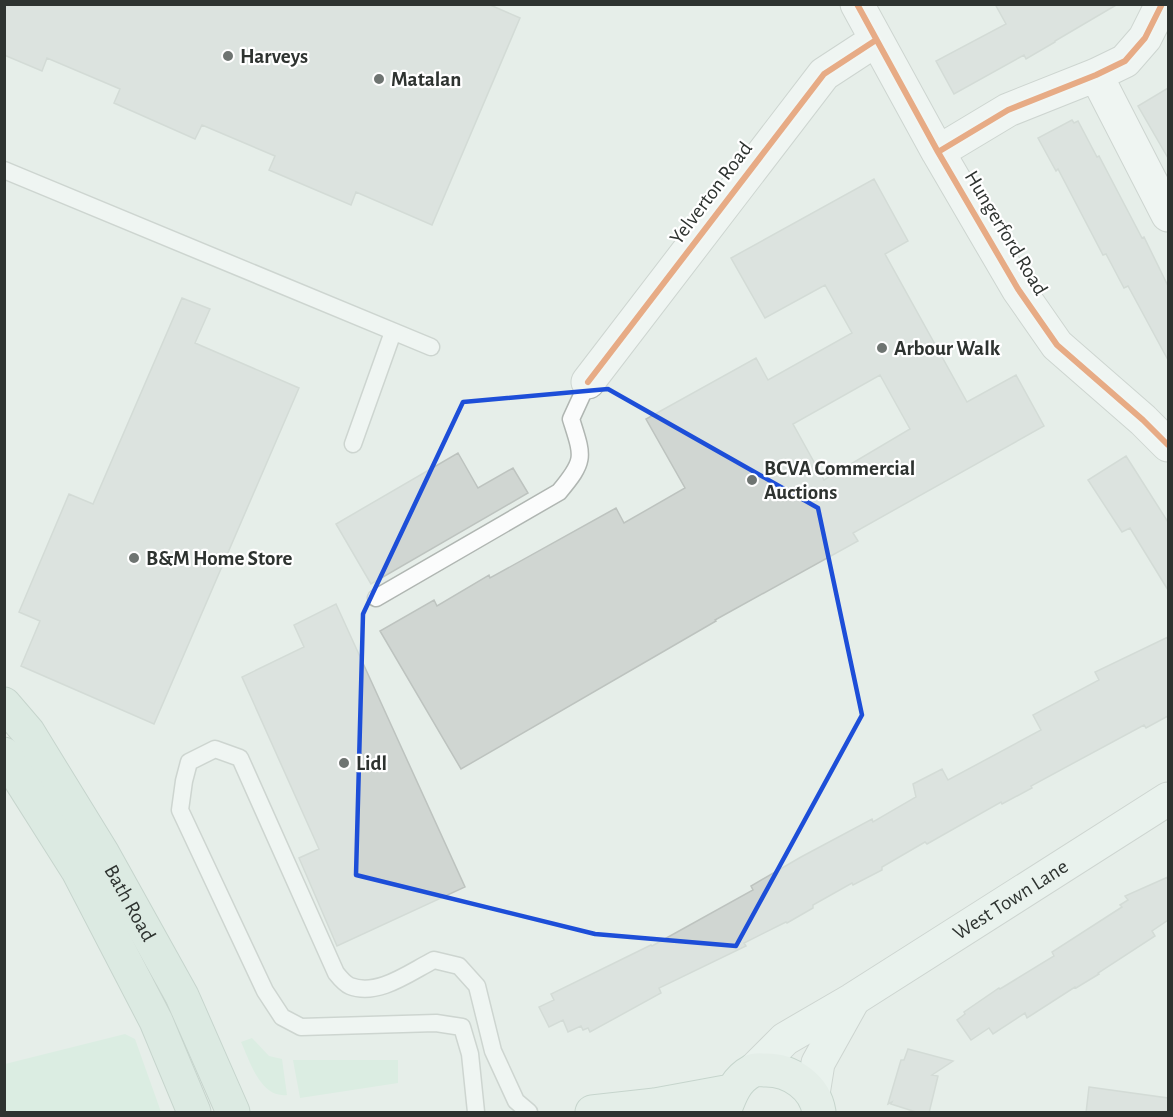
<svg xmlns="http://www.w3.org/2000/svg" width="1173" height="1117" viewBox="0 0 1173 1117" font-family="'Alegreya Sans',sans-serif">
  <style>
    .green { fill: #cfebd9 }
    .building { fill: #d0d6d2; stroke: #bdc3bf; stroke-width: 1.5; fill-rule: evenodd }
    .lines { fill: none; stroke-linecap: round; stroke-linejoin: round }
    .lane-casing { stroke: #b0b6b2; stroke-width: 19 }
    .street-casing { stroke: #b0b6b2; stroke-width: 35 }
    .secondary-casing { stroke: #b0b6b2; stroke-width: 35 }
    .primary-casing { stroke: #a0b5aa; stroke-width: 35 }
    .highway-casing { stroke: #a0b5aa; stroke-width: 35 }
    .lane { stroke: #fbfcfc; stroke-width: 16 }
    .street { stroke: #fbfcfc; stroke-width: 33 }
    .secondary { stroke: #eef5f2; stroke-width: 33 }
    .primary { stroke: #e2eee7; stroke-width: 33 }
    .highway { stroke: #d1e4da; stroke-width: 33 }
    .cycleway-casing { stroke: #fff; stroke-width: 10 }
    .cycleway { stroke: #e8590c; stroke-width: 6 }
    .marked { fill: none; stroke: #1d4ed8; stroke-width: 4.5; stroke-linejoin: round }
    .poi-dot { fill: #6e7471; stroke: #fff; stroke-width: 2 }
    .labels { text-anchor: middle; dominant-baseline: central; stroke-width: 4.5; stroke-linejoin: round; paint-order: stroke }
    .poi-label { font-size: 21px; font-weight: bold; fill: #2e3330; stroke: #fff; text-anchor: start }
    .street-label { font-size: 21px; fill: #2e3330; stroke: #fff }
  </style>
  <rect width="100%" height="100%" fill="#e6eee9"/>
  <path class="green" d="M125,1034l10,5 26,73h-156v-48z
    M252,1038l17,18 13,3 5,36c-27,3 -37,-34 -46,-53z
    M293,1060h105v23l-98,15z"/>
  <path class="building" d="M4,4h484l32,14 -88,207 -76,-33 -5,13 -82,-35 6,-14 -73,-31 -7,14 -81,-36 6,-14 -73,-31 -5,13 -38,-16z
    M995,4h123l-63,37v1l-29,17 -2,-4 -70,39 -18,-33 70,-37z
    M1168,88v70l-30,-52z
    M1072,120l2,3 4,-2 19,36 2,-1 43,82 2,-1 24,49v74l-40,-74 -4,2 -18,-34 -3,1 -45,-86 -2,2 -18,-33z
    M874,179l34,62 -23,13 82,148 49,-27 28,51 -191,107 5,8 -143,79 1,1 -255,148 -81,-138 54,-31 3,6 52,-31 1,3 126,-70 8,15 61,-35 -39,-69 110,-61 12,22 84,-47 -27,-48 -60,33 -34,-60zM880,375l30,54 -86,51 -31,-56z
    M182,298l28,11 -15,34 104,45 -145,336 -133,-58 19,-45 -21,-9 50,-118 24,10z
    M458,453l20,35 35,-20 15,25 -157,91 -35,-60z
    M1126,456l42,66v68l-38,-62 -8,4 -34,-52z
    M336,604l129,283 -128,59 -38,-88 20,-9 -77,-172 62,-30 -10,-22z
    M1168,637v79l-22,12 -2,-3 -113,61 1,2 -30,16 -1,-2 -74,42 -2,-2 -43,25v3l-29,15 -1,-2 -39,22v3l-26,15 -1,-1 -42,21 2,3 -87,42 2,5 -71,39 -2,-4 -5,2 -2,-4 -13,6 -5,-12 -14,7 -10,-20 15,-7 -3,-6 100,-49 1,1 101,-56 -2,-4 50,-29 71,-38 1,3 43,-25 -3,-13 29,-15 6,11 93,-50 -8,-15 66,-35 -4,-8z
    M1168,877v43l-16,11 3,5 -57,37 1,1 -23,14 -1,-1 -48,31 -2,-5 -32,21 -4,-6 -18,12 -14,-20 8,-6 -1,-2 35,-24 1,1 54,-33 -2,-4 70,-45 -2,-2 8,-5 -3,-4z
    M908,1049l45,12 -21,14 6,1 -9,37h-10l-28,-9 1,-2 -4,2 13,-44h3z
    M1089,1087l79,11v15h-82z"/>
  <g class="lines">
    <defs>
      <path id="lane" d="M4,170l427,177
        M353,444l40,-112
        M376,598l183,-106c27,-32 24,-35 12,-73l17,-37
        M476,1112l-6,-58 -8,-27 -26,-4 -135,4 -19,-10 -17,-26 -85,-181 4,-29 5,-19 26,-13 25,9 96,215c4,5 9,11 14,13 28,11 60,-14 84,-26l25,6 18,20 16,65 23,50 13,11"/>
      <path id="street" d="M857,4l81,148 80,137 39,56 86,75 25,25
        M1096,75l72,140
        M938,152l70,-42 88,-35 29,-14 20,-23 17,-34
        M588,382l236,-308 52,-34"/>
      <g id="secondary">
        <path id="s1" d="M754,1070l31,-31 67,-39 316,-201"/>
        <path d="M813,1094l5,-31 34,-61"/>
      </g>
      <path id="primary" d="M592,1112l63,-7 76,-14
        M724,1112c6,-16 11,-32 28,-41 4,-2 9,-1 14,-1 25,0 49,17 53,42"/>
      <g id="highway">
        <path id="s2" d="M4,704l24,28 75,122 79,142 51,116"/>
        <path d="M4,754l74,117 78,150 38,91"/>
      </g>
    </defs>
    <use href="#lane" class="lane-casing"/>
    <use href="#street" class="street-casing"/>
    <use href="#secondary" class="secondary-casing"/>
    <use href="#primary" class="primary-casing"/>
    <use href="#highway" class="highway-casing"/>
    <use href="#lane" class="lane"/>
    <use href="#street" class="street"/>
    <use href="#secondary" class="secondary"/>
    <use href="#primary" class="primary"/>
    <use href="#highway" class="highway"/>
    <defs>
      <path id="cycleway" d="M857,4l81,148 80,137 39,56 86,75 25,25
        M938,152l70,-42 88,-35 29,-14 20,-23 17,-34
        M588,382l236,-308 52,-34"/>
    </defs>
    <use href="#cycleway" class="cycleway-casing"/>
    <use href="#cycleway" class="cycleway"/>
  </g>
  <path d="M0 0H1173V1117H0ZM608,389l210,119 44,207 -126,231 -141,-12 -239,-59 7,-261 100,-212z" fill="#e6eee9" fill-opacity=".55" fill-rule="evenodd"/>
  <path class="marked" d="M608,389l210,119 44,207 -126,231 -141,-12 -239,-59 7,-261 100,-212z"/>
  <g class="poi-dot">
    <circle cx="228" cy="56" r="6"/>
    <circle cx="379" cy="79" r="6"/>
    <circle cx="882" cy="348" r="6"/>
    <circle cx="752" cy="480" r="6"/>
    <circle cx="134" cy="558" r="6"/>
    <circle cx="344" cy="763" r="6"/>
  </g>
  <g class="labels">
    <g class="poi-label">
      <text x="240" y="56">Harveys</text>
      <text x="391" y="79">Matalan</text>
      <text x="894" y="348">Arbour Walk</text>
      <text x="764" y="468">BCVA Commercial<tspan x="764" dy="24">Auctions</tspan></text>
      <text x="146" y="558">B&amp;M Home Store</text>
      <text x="356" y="763">Lidl</text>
    </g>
    <g class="street-label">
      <text transform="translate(711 193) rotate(-53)">Yelverton Road</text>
      <text transform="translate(1006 233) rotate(59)">Hungerford Road</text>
      <text stroke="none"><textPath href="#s1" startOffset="309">West Town Lane</textPath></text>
      <text stroke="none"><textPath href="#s2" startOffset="236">Bath Road</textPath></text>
    </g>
  </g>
  <rect width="1173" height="1117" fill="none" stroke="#2e3330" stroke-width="12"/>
</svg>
